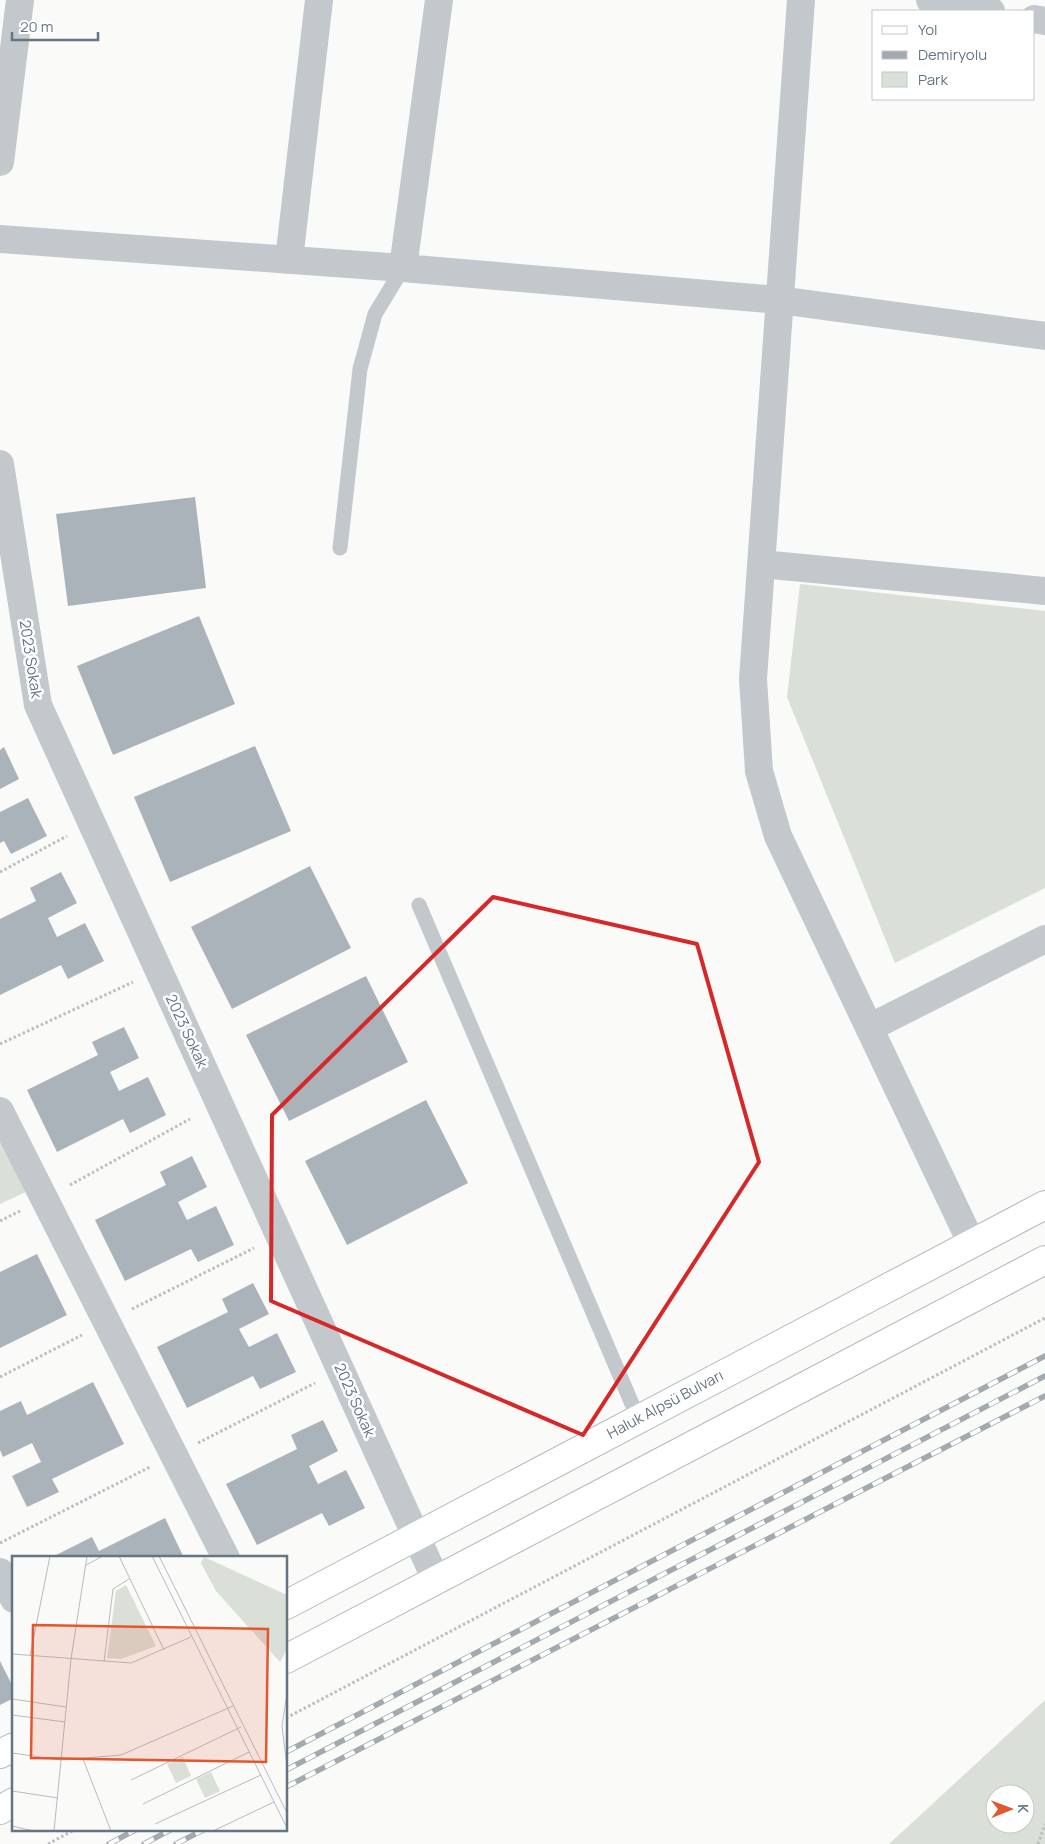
<svg xmlns="http://www.w3.org/2000/svg" width="1045" height="1844" viewBox="0 0 1045 1844" font-family="Manrope,sans-serif">
  <style>
    .green { fill: #dadfd7; fill-rule: evenodd }
    .building { fill: #aab3b9 }
    .lines { fill: none; stroke-linecap: round; stroke-linejoin: round }
    .secondary-casing { stroke: #b3babf; stroke-width: 30 }
    .path { stroke: #bbbfc2; stroke-width: 3; stroke-dasharray: 2.5 2.5; stroke-linecap: butt }
    .service { stroke: #c3c8cc; stroke-width: 15 }
    .minor { stroke: #c3c8cc; stroke-width: 28 }
    .secondary { stroke: #fff; stroke-width: 28 }
    .rail-casing { stroke: #a2aab0; stroke-width: 5.5 }
    .rail { stroke: #fff; stroke-width: 4; stroke-dasharray: 11; stroke-linecap: butt }
    .marked { fill: none; stroke: #d62828; stroke-width: 4; stroke-linejoin: round }
    .labels { text-anchor: middle; dominant-baseline: central; stroke-width: 5; stroke-linejoin: round; paint-order: stroke }
    .street-label { font-size: 15px; fill: #657683; stroke: #fff }
    .inset-road { fill: none; stroke: #b5bdc2; stroke-width: 1 }
    .view { fill: #e4572e; fill-opacity: 0.15; stroke: #e4572e; stroke-width: 2.5 }
    .inset-edge { fill: none; stroke: #657683; stroke-width: 2.5 }
  </style>
  <rect width="100%" height="100%" fill="#fafaf8"/>
  <path class="green" d="M800,584l245,27v277l-150,75 -108,-266z
    M0,1134l28,57 -28,13z
    M1045,1700v144h-156zM995,1794h30v30h-30z"/>
  <path class="building" d="M195,497l11,91 -138,18 -12,-92z
    M199,616l36,88 -122,51 -36,-89z
    M255,746l36,85 -121,51 -36,-85z
    M4,747l15,32 -19,10v-39z
    M28,798l19,38 -36,18 -7,-13 -4,2v-31z
    M310,866l41,82 -119,61 -41,-82z
    M61,872l16,31 -29,15 9,19 28,-14 19,38 -36,18 -7,-14 -61,30v-76l36,-18 -6,-13z
    M366,976l42,86 -119,59 -43,-86z
    M124,1027l15,31 -29,14 9,19 29,-14 18,38 -36,18 -7,-14 -66,33 -30,-62 71,-35 -6,-13z
    M426,1100l42,83 -121,62 -42,-84z
    M192,1156l15,31 -29,15 9,18 29,-14 18,39 -36,17 -7,-13 -66,32 -30,-61 71,-35 -6,-13z
    M37,1254l30,61 -67,33v-76z
    M253,1283l16,31 -30,15 10,18 28,-14 19,39 -36,17 -7,-13 -66,32 -30,-61 71,-35 -6,-13z
    M93,1382l31,62 -72,35 7,13 -32,15 -15,-31 29,-14 -9,-19 -29,14 -3,-7v-39l21,-10 6,14z
    M323,1420l15,31 -29,15 9,18 28,-14 19,38 -36,18 -7,-13 -65,32 -31,-61 71,-35 -6,-14z
    M165,1518l19,40h-127l-1,-3 36,-18 7,14z
    M0,1661l14,28v9l-14,7z"/>
  <g class="lines">
    <defs>
      <path id="secondary" d="M286,1605l759,-400
        M286,1659l759,-399
        M0,1754l14,-7
        M0,1810l14,-8"/>
    </defs>
    <use href="#secondary" class="secondary-casing"/>
    <path class="path" d="M0,872l67,-36
      M0,1044l133,-62
      M70,1185l120,-66
      M0,1221l20,-10
      M132,1309l122,-61
      M0,1377l82,-42
      M198,1443l117,-60
      M0,1543l150,-76
      M286,1718l759,-400
      M48,1844l26,-14
      M1038,1844l7,-20"/>
    <path class="service" d="M340,548l20,-179 15,-55 28,-46
      M419,905l219,513"/>
    <path class="minor" d="M801,0l-48,679 6,92 19,65 193,406
      M930,0l61,11
      M1034,19l11,2
      M0,162l20,-162
      M0,239l403,29 376,32 266,36
      M289,260l30,-260
      M403,268l36,-268
      M0,464l38,241 398,875
      M761,564l284,27
      M869,1028l176,-89
      M0,1111l226,447
      M0,1572l14,27"/>
    <use href="#secondary" class="secondary"/>
    <defs>
      <path id="rail" d="M286,1752l759,-396
        M286,1770l759,-394
        M286,1787l759,-391
        M109,1844l26,-14
        M144,1844l26,-14
        M176,1844l27,-14"/>
    </defs>
    <use href="#rail" class="rail-casing"/>
    <use href="#rail" class="rail"/>
  </g>
  <path class="marked" d="M493,897l204,47 62,218 -176,273 -312,-134 1,-186z"/>
  <g class="labels">
    <g class="street-label">
      <text transform="translate(31 659) rotate(81)">2023 Sokak</text>
      <text transform="translate(187 1031) rotate(65)">2023 Sokak</text>
      <text transform="translate(355 1400) rotate(66)">2023 Sokak</text>
      <text transform="translate(665 1404) rotate(-28)">Haluk Alpsü Bulvarı</text>
    </g>
  </g>
  <g transform="translate(12 1556)">
    <rect width="275" height="275" fill="#fafaf8"/>
    <path d="M192,1l83,38v54l-7,13 -64,-71 -15,-28zM114,29l30,61 -35,13 -14,-1 9,-67zM171,201l8,19 -15,7 -9,-19zM199,216l9,19 -15,7 -9,-19z" fill="#dadfd7"/>
    <path class="inset-road" d="M107,0l45,94M140,0l135,272M147,0l128,257M74,9l17,-9M0,98l119,9 60,-26M18,100l20,-100M92,106l9,-73 16,-10M275,138l-5,32 5,41M0,143l54,8M0,159l53,7M0,197l49,7 60,-5 112,-49M71,203l28,72M119,224l110,-53M0,235l46,7M131,248l106,-52M143,268l106,-49M0,270l22,5M42,275l17,-172 16,-103M201,275l61,-29"/>
    <path class="view" d="M21,69l235,4 -2,133 -235,-4z"/>
    <rect width="275" height="275" class="inset-edge"/>
  </g>
  <rect x="872" y="10" width="162" height="90" fill="#ffffff" stroke="#c1c8cd"/>
  <rect x="882" y="26" width="25" height="8" fill="#ffffff" stroke="#c1c8cd"/>
  <text x="918" y="35" font-size="15" fill="#657683">Yol</text>
  <rect x="882" y="51" width="25" height="8" fill="#a2aab0" stroke="#c1c8cd"/>
  <text x="918" y="60" font-size="15" fill="#657683">Demiryolu</text>
  <rect x="882" y="72" width="25" height="15" fill="#dadfd7" stroke="#c1c8cd"/>
  <text x="918" y="85" font-size="15" fill="#657683">Park</text>
  <g transform="translate(1010 1809) rotate(89)"><circle r="24" fill="#ffffff" stroke="#c1c8cd"/>
  <path d="M0-4L9 19L0 12L-9 19Z" fill="#e4572e"/>
  <text y="-8" font-size="14" font-weight="bold" text-anchor="middle" fill="#657683">K</text>
  </g>
  <path d="M12 32v8h86v-8" fill="none" stroke="#657683" stroke-width="2.5"/>
  <text x="20" y="32" font-size="15" fill="#657683" stroke="#ffffff" stroke-width="4" paint-order="stroke">20 m</text>
</svg>
